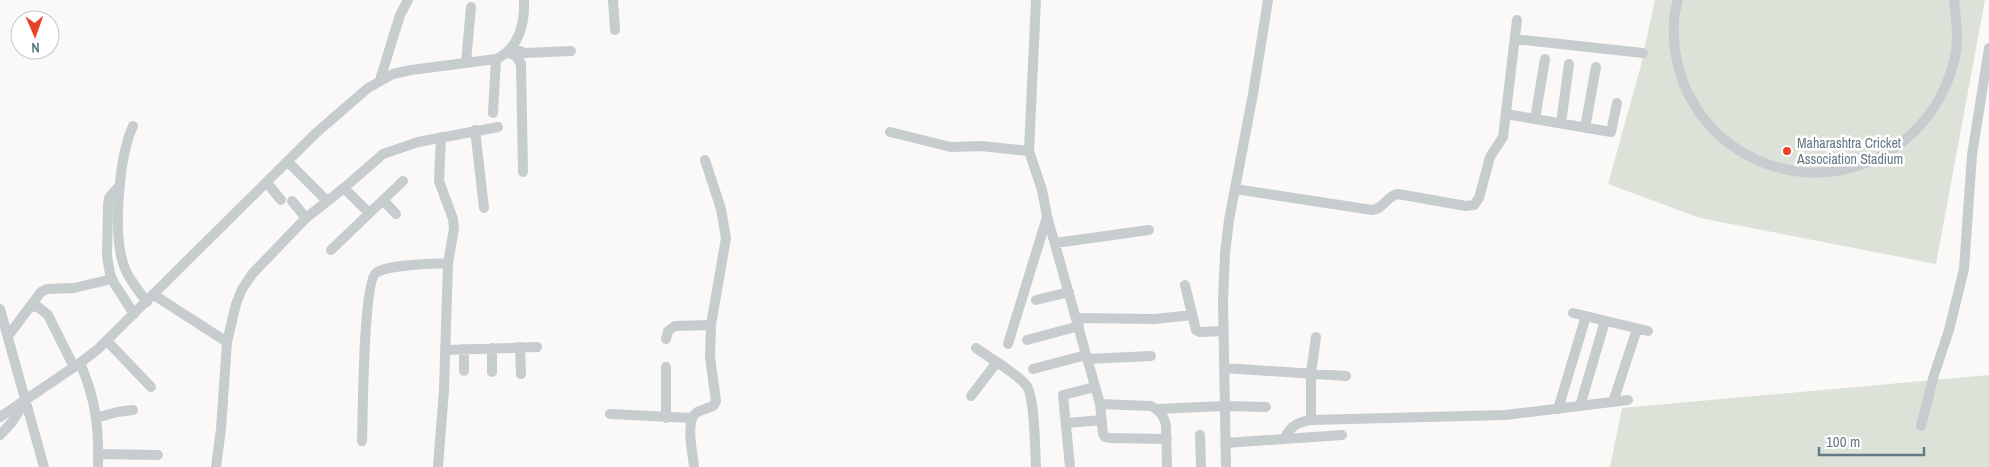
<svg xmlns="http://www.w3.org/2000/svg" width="1989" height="467" viewBox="0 0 1989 467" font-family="'Archivo Narrow',sans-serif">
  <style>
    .green { fill: #dce2d8 }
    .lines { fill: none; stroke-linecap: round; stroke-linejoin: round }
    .minor { stroke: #c7cccf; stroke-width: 10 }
    .poi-dot { fill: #eb4126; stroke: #fff; stroke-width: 2 }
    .labels { text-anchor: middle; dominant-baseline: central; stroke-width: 5; stroke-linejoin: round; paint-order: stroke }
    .poi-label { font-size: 14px; fill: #637984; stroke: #fff; text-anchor: start }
  </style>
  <rect width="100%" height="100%" fill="#faf9f7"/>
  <path class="green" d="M1655,0h330l-49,264 -236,-46 -92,-34 32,-115z
    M1989,375v92h-379l12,-59z"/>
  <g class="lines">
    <path class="minor" d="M613,0l2,30
      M1036,0l-7,151 13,39 5,26 53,188 3,30 2,3 4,1 58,1
      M1678,0c-8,27 -4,56 5,82 11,27 29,51 54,67 87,56 196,7 218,-92 4,-19 1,-38 -1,-57
      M1515,39l128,14
      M512,48l13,5 46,-2
      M507,52l9,4 5,8 2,108
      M466,62l5,-55
      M380,80l20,-65 8,-15
      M493,113l3,-54
      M1506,114l105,18 6,-29
      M1535,119l10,-60
      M1561,123l8,-59
      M133,126c-14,30 -20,105 -10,137 4,14 15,27 24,39
      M1585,128l11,-61
      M475,130l9,78
      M890,132l61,15 30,-1 48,5
      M288,162l39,39
      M267,183l14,17
      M120,185l-11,13 -1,7 -1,51 3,18 4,9 20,31
      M344,188l25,25
      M1235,189l137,21c12,-1 14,-14 26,-16l68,12 8,-1 5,-7 11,-41 13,-20 14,-117
      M383,200l13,14
      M292,201l14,17
      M1055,243l94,-13
      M331,250l72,-69
      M1185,285l11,45 4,2 23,-1
      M154,295l73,47
      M1036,300l33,-8
      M30,306l8,1 10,8 26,52
      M0,309l44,158
      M1573,313l75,18
      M1076,318l79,1 37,-4
      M8,336l33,-44 6,-3 27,-1 38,-9
      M666,339l2,-8 7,-5 36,-1
      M1027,340l52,-14
      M107,341l44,46
      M1008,344l39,-127
      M520,347l1,27
      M492,348v24
      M976,348c15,11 38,23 50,37 9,10 9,66 10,82
      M464,349v22
      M445,350l92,-3
      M1087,359l64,-3
      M80,363c16,37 19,64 18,104
      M666,367v51
      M1224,368l122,8
      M1033,369l53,-14
      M971,396l26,-34
      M1613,402l24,-73
      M1100,404l51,2c9,4 13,10 15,19l1,42
      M1580,406l25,-85
      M1157,409l67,-3 42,1
      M1558,409l28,-93
      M610,414l82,4
      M0,417l80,-54 18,-14 218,-216 52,-45 25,-14 18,-4 85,-11c23,-10 29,-36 28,-59
      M96,418l21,-6 16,-2
      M1311,420v-47l5,-36
      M1067,423l35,-3
      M1921,426l13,-51 15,-45 15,-61 8,-114 17,-107
      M0,435l12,-13 13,-20
      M1200,435l1,32
      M1285,438c5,-12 13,-16 26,-18l194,-5 123,-15
      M362,441c1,-24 1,-158 14,-168 12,-9 57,-9 72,-10
      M1225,443l117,-8
      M98,454l60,1
      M216,467l5,-38 6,-87 9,-38 6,-15 11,-16 53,-55 38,-30 39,-34 35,-12 80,-15
      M438,467l6,-77 4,-127 6,-34 -1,-10 -14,-38 2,-44
      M694,467c-1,-13 -9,-45 2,-54 5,-4 13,-4 18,-8l2,-4 -6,-44 1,-32 15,-87 -5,-29 -16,-49
      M1070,467l-7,-72 32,-8
      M1226,467l-3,-167 2,-46 4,-34 24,-126 15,-94"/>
  </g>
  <circle class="poi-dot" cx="1787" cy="151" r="5"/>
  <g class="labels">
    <g class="poi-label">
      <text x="1797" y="143">Maharashtra Cricket<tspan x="1797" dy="16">Association Stadium</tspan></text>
    </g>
  </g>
  <g transform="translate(35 35) rotate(178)"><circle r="24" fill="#ffffff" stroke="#c1c9ce"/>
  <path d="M0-4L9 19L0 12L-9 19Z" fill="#eb4126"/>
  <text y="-8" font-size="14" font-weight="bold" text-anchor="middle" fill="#637984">N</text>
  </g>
  <path d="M1819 447v8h105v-8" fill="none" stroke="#637984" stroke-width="2.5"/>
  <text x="1826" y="447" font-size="15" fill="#637984" stroke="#ffffff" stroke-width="4" paint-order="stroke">100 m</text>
</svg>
